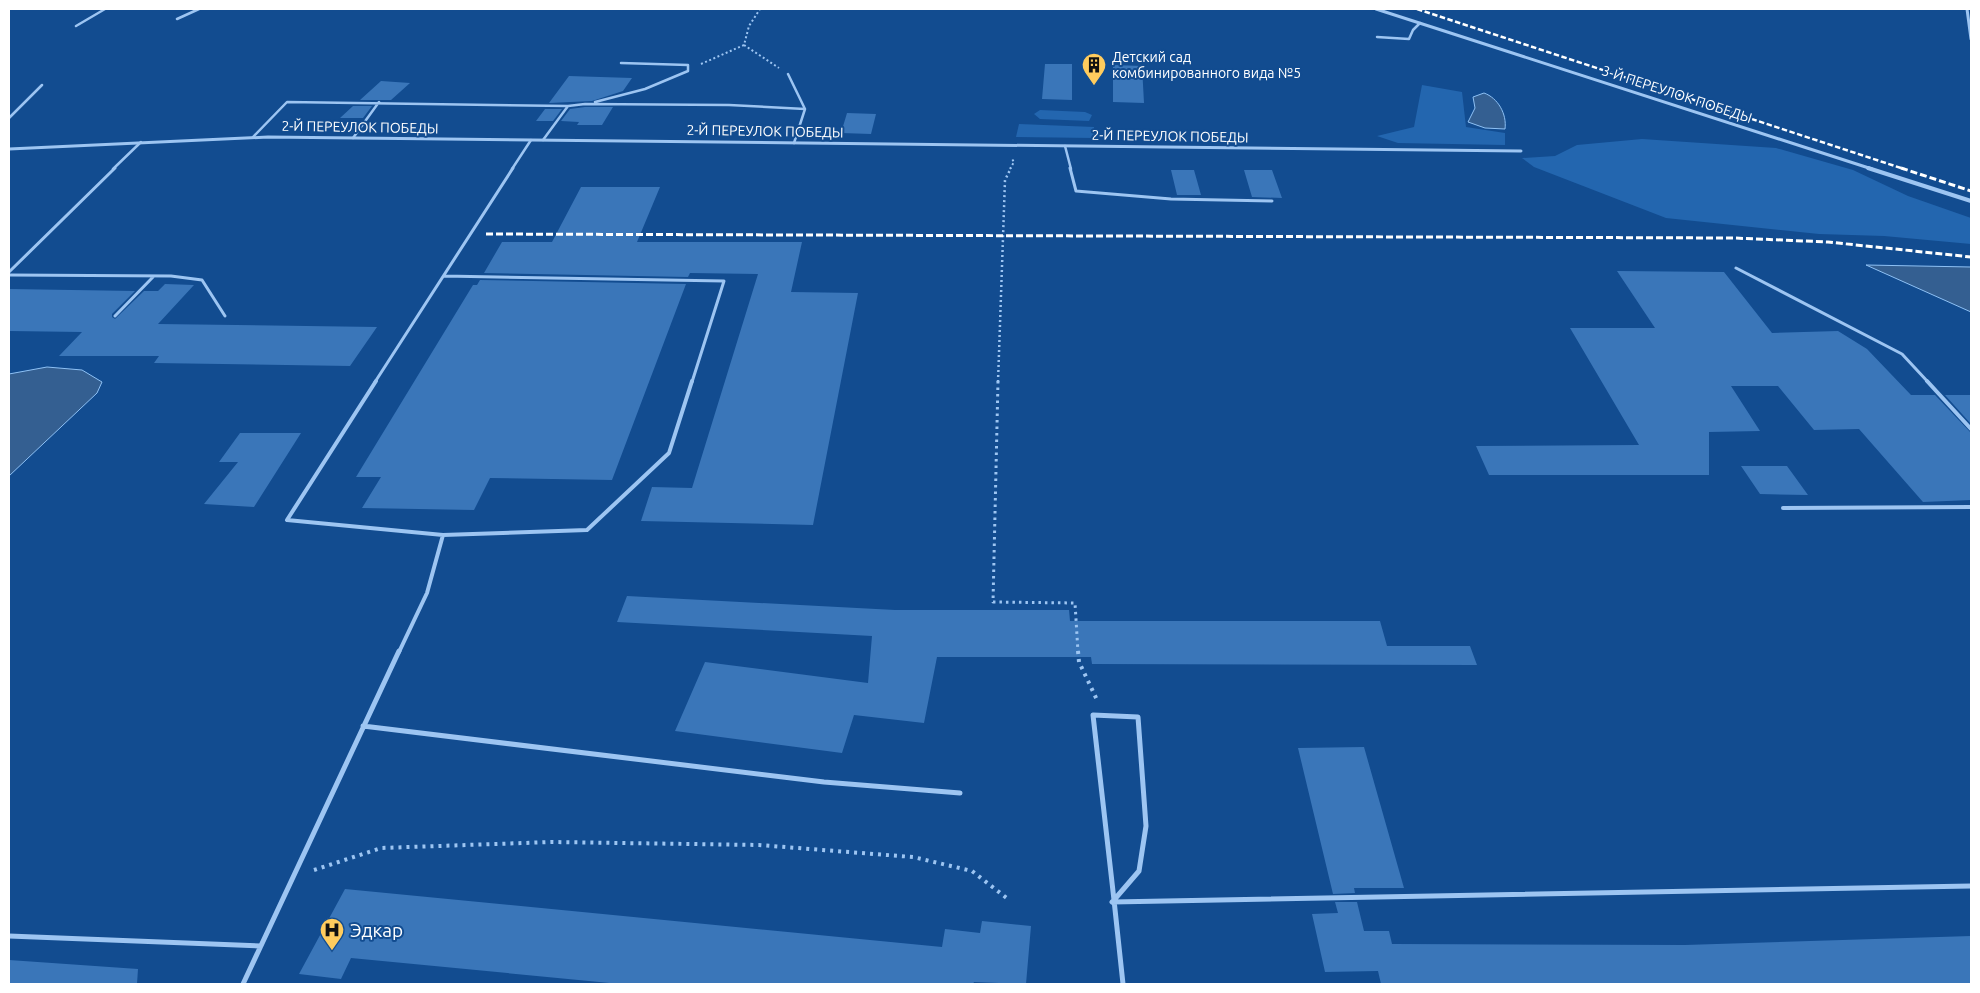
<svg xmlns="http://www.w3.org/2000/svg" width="1980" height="993" viewBox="0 0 1980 993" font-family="Ubuntu,sans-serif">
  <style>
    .green { fill: #2366af }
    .water { fill: #345f91; stroke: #8ec1f5 }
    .building { fill: #3a76b9 }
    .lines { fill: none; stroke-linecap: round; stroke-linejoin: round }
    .path-far3 { stroke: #9dc5f2; stroke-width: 2; stroke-dasharray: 2 2.5; stroke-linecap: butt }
    .path-far2 { stroke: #9dc5f2; stroke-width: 2.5; stroke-dasharray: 2 3; stroke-linecap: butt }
    .path-far1 { stroke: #9dc5f2; stroke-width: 3; stroke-dasharray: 2.5 4; stroke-linecap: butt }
    .path { stroke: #9dc5f2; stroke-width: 4; stroke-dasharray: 3 5; stroke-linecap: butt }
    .service-far3 { stroke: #9dc5f2; stroke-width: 2.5 }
    .service-far2 { stroke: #9dc5f2; stroke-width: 3 }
    .service-far1 { stroke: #9dc5f2; stroke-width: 4 }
    .service { stroke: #9dc5f2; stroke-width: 5 }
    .minor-far1 { stroke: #9dc5f2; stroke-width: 3 }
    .minor { stroke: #9dc5f2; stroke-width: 4 }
    .rail-far1 { stroke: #fff; stroke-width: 2.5; stroke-dasharray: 5.5 2.5; stroke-linecap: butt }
    .rail { stroke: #fff; stroke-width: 3; stroke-dasharray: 7 3; stroke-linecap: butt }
    .labels { text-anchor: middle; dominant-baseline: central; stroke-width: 4; stroke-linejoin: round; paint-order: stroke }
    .far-poi-label { font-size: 14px; fill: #fff; stroke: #124c90; text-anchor: start }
    .far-street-label { font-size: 14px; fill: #fff; stroke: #124c90 }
    .near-poi-label { font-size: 19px; fill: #fff; stroke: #124c90; text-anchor: start }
  </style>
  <rect width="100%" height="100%" fill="#124c90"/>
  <path class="green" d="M1422,85l40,7 4,35 39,6v12l-107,-2 -21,-7 37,-9z
    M1040,110l45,2 7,3 -3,6 -49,-2 -6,-5z
    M1019,124l75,3v11l-78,-1z
    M1642,139l134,9 77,22 55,26 63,22v26l-87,-8 -65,-2 -153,-16 -132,-51 -12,-9 33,-2 22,-11z"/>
  <path class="water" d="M1484,93c14,5 23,21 21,36l-20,-1 -17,-6 7,-14 -2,-11z
    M1866,265l105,2v45z
    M47,367l35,3 20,12 -5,11 -88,83v-102z"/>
  <path class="building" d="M1045,64h27v36l-30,-1z
    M1113,65l29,1 2,37 -31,-1z
    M569,76l63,2 -9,13 -31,10 -43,2z
    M381,81l29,2 -19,17h-31z
    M353,106h19l-9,12h-23z
    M585,107h28l-11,18h-25l2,-3 -18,-1 9,-12z
    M545,109h17l-9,12h-17z
    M847,113l29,1 -5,20 -30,-1z
    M1171,170h23l7,25h-24z
    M1244,170h28l10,28 -30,-1z
    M581,187h79l-23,55h165l-11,50 67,1 -45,232 -172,-4 11,-34 40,1 66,-214 -68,-1 -2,4 -204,-4 18,-31h50z
    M1617,271l107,1 48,61 66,-2 29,18 44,46h24l36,38v67l-48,2 -64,-73 -45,1 -36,-44h-47l29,45 -51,1v43h-220l-13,-29 163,-1 -69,-117h85z
    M480,280l206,4 -74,196 -122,-2 -16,32 -112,-2 19,-31h-25l117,-192h4z
    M165,284l29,1 -36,39 219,3 -27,39 -196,-3 5,-7h-100l23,-24 -73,-1v-42l126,2 -23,23v3l3,2 29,-28h14z
    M1945,395h26v29z
    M240,433h61l-47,74 -50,-3 34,-42h-19z
    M1741,466h46l21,29 -48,-1z
    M627,596l268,14h174l1,11h310l7,25h83l7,19 -385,-1 -1,-7h-154l-13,66 -70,-8 -12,38 -167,-22 30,-69 163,21 4,-47 -255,-14z
    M1364,747l40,141h-50l1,5 -22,1 -35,-146z
    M345,889l597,58 3,-18 35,4 2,-12 49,5 -5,58 -52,-2 -1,2h-353l-269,-26 -10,21 -42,-5z
    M1335,902h22l7,29h25l3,13 293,1 286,-9v48h-590l-3,-13 -53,1 -13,-58 26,-1z
    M9,960l129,9 -1,15h-128z"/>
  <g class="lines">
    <path class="path-far3" d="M744,45l35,23
      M701,64l43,-19 5,-19 11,-17
      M1010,169l4,-7 -2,-3"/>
    <path class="path-far2" d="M998,382l7,-202 6,-12"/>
    <path class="path-far1" d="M998,381l-5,221 82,1 3,49"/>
    <path class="path" d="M1078,651l1,11 19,40
      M314,870l67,-22 171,-6 207,3 154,12 59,14 36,28"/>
    <path class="service-far3" d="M177,19l22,-10
      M76,26l29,-17
      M1377,37l32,2 4,-9 7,-7
      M788,74l17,35 -11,34
      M595,102l50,-13 43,-18v-6l-67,-2
      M9,118l33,-33
      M253,137l34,-35 281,4
      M353,138l26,-36
      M543,140l25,-34 17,-2 144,1 76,4
      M1065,146l6,23
      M113,169l28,-27
      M512,169l19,-29"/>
    <path class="service-far2" d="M1070,168l6,23 95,8 101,2
      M1736,268l166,86 26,28
      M9,272l106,-104
      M9,275l162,1 31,4 23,36
      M444,276l280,5 -32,101
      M115,316l39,-40
      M375,382l138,-214"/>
    <path class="service-far1" d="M376,381l-89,139 156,15 -16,58 -28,59
      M1927,381l44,48
      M1783,508l188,-1
      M443,535l144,-5 82,-77 23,-72"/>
    <path class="service" d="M1093,715l45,2 8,109 -7,45 -25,29z
      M363,726l461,56 136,11
      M1114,900l9,84
      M1112,902l859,-16
      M1112,902l2,-2
      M9,936l252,10
      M243,984l156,-333"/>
    <path class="minor-far1" d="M1376,9l496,160
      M1967,9l4,30
      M9,149l259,-12 1253,14"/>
    <path class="minor" d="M1868,168l103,33"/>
    <path class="rail-far1" d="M1417,9l487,160"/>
    <path class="rail" d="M1901,168l70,23
      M486,234l1248,4 94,4 143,15"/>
  </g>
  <defs>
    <symbol id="building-pin" viewBox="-11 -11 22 30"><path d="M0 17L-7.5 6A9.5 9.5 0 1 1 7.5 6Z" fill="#ffcc5e" stroke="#124c90"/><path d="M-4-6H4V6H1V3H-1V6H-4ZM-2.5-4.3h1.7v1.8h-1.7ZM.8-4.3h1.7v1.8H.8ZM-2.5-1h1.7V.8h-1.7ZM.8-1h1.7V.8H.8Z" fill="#111"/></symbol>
    <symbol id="hospital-pin" viewBox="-11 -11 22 30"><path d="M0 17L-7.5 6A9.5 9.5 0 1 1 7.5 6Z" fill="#ffcc5e" stroke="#124c90"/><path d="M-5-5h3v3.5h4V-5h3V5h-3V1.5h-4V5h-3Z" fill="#111"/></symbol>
  </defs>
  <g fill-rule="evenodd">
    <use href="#building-pin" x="1080" y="51" width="28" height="38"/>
    <use href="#hospital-pin" x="318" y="916" width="28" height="38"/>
  </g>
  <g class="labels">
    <g class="far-poi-label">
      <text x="1112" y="57">Детский сад<tspan x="1112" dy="16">комбинированного вида №5</tspan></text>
    </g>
    <g class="far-street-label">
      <text transform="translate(1677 94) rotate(18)">3-Й ПЕРЕУЛОК ПОБЕДЫ</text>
      <text transform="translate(360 127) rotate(1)">2-Й ПЕРЕУЛОК ПОБЕДЫ</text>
      <text transform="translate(765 131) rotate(1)">2-Й ПЕРЕУЛОК ПОБЕДЫ</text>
      <text transform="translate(1170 136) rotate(1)">2-Й ПЕРЕУЛОК ПОБЕДЫ</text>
    </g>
    <g class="near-poi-label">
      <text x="350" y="930">Эдкар</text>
    </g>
  </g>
  <rect width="1980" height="993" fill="none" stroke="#ffffff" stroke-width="20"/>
</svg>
